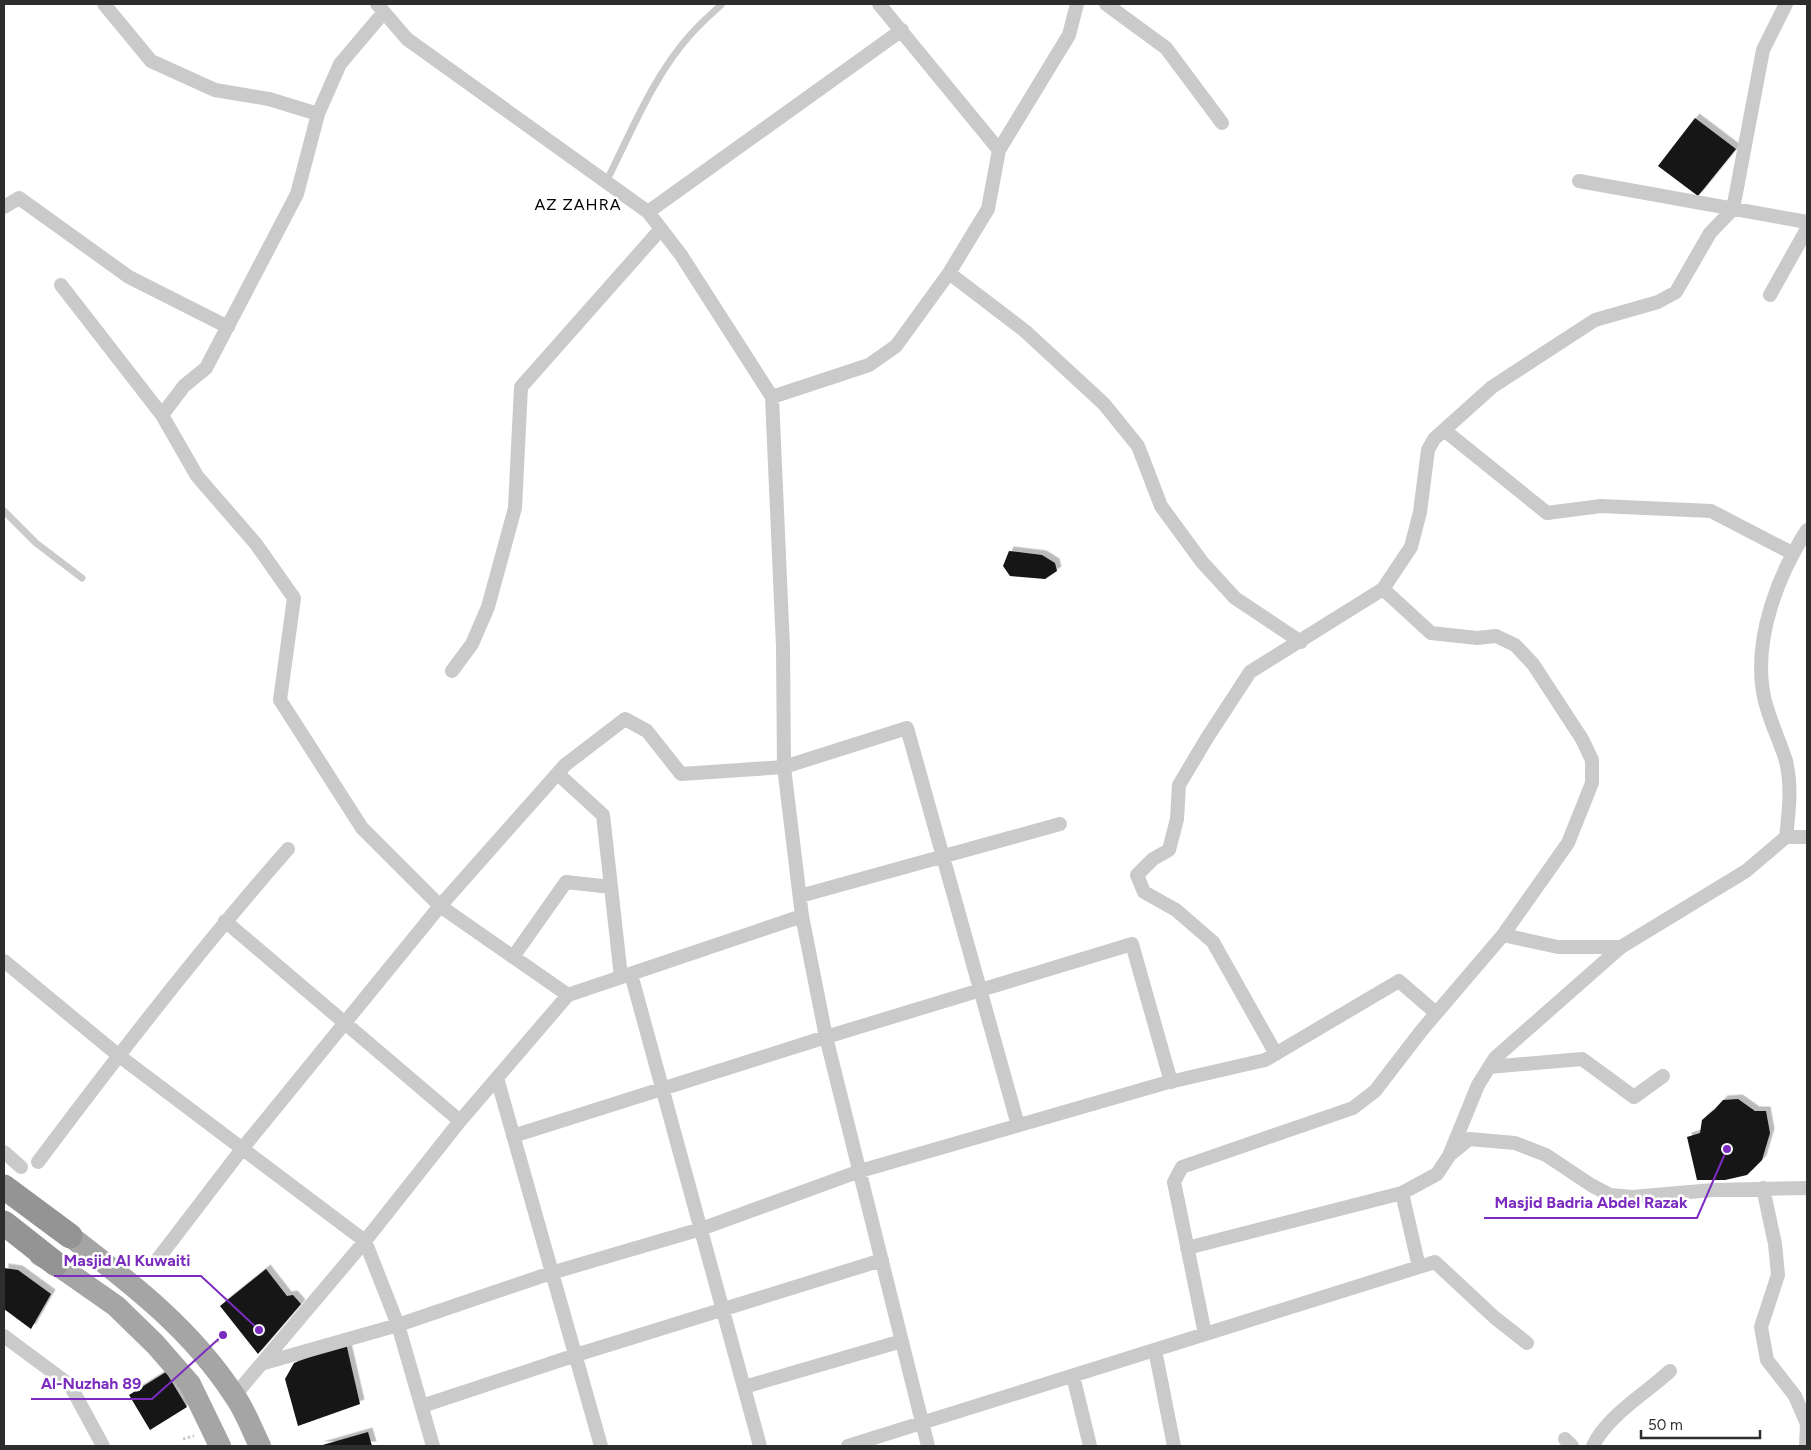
<svg xmlns="http://www.w3.org/2000/svg" width="1811" height="1450" font-family="Figtree,sans-serif">
<defs>
<filter id="shadow"><feDropShadow dx="4.5" dy="-4.5" stdDeviation="0" flood-color="#0004"/></filter>
</defs>
<rect width="100%" height="100%" fill="#fff"/>
<path fill="#141414" filter="url(#shadow)" d="M 1695,118 L 1736,149 L 1698,196 L 1658,166 Z
M 1009,551 L 1042,555 L 1055,563 L 1057,571 L 1045,579 L 1010,576 L 1003,566 Z
M 1738,1099 L 1755,1111 L 1766,1111 L 1770,1133 L 1762,1160 L 1747,1175 L 1725,1180 L 1697,1180 L 1687,1137 L 1700,1133 L 1702,1120 L 1715,1109 L 1723,1100 Z
M 4,1268 L 18,1270 L 51,1294 L 31,1329 L 4,1309 Z
M 266,1269 L 287,1296 L 293,1295 L 301,1304 L 258,1354 L 220,1306 Z
M 346,1343 L 360,1404 L 298,1426 L 285,1379 L 294,1363 Z
M 166,1372 L 187,1407 L 150,1430 L 129,1395 Z
M 368,1432 L 372,1446 L 319,1446 Z"/>
<g fill="none" stroke-linecap="round" stroke-linejoin="round">
<path stroke="#cacaca" stroke-width="3" stroke-dasharray="2.5 2.5" stroke-linecap="butt" d="M 217,1342 L 223,1335
M 183,1439 L 194,1436"/>
<path stroke="#cacaca" stroke-width="7" d="M 606,182 C 631,133 653,76 691,34 C 700,24 711,14 721,5
M 4,511 L 36,543 L 82,578"/>
<path stroke="#cacaca" stroke-width="14" d="M 104,4 L 151,61 L 215,90 L 269,99 L 318,114
M 377,4 L 407,39 L 648,212 L 681,255 L 772,397 L 783,647 L 784,767 L 802,916 L 826,1037 L 928,1446
M 879,4 L 999,150
M 1106,4 L 1166,48 L 1222,123
M 384,12 L 340,64 L 318,114 L 297,194 L 206,368 L 184,386 L 162,415 L 197,476 L 256,544 L 294,598 L 280,700 L 362,828 L 440,906 L 568,995
M 1579,181 L 1807,222
M 4,207 L 19,198 L 129,277 L 228,327
M 648,212 L 902,30
M 949,273 L 1025,331 L 1104,404 L 1138,446 L 1161,506 L 1202,562 L 1235,598 L 1301,642
M 61,285 L 162,415
M 1770,295 L 1807,229
M 772,397 L 869,365 L 896,346 L 949,273 L 988,209 L 999,150 L 1069,35 L 1077,4
M 1444,430 L 1547,513 L 1601,506 L 1711,511 L 1792,553
M 452,671 L 472,644 L 488,607 L 515,508 L 521,387 L 660,230
M 558,774 L 603,815 L 621,977
M 1786,837 L 1807,837
M 800,896 L 1060,824
M 225,921 L 460,1121
M 1503,935 L 1558,947 L 1621,947 L 1746,871 L 1786,837 C 1789,811 1792,786 1786,761 C 1779,738 1767,716 1763,692 C 1754,637 1778,575 1807,530
M 513,957 L 566,882 L 611,887
M 4,961 L 118,1055 L 365,1241 L 398,1325 L 433,1446
M 631,974 L 760,1446
M 1276,1054 L 1213,942 L 1176,910 L 1144,892 L 1137,875 L 1153,859 L 1169,850 L 1177,819 L 1179,785 L 1207,738 L 1250,672 L 1383,589 L 1411,547 L 1420,512 L 1428,450 L 1434,439 L 1492,387 L 1595,320 L 1658,302 L 1676,292 L 1710,233 L 1733,209 L 1763,50 L 1786,4
M 1489,1067 L 1582,1059 L 1634,1097 L 1663,1076
M 497,1078 L 601,1446
M 513,1136 L 826,1037 L 1132,944 L 1171,1082
M 4,1152 L 21,1167
M 1452,1153 L 1469,1139 L 1515,1143 L 1546,1155 L 1591,1185 L 1610,1195 L 1632,1197 L 1713,1190 L 1807,1188
M 38,1162 C 118,1055 200,949 288,849
M 1763,1188 L 1775,1244 L 1778,1275 L 1761,1327 L 1767,1360 L 1795,1396 L 1807,1424 L 1806,1446
M 1402,1193 L 1419,1267
M 1187,1248 L 1402,1193 L 1437,1174 L 1449,1156 L 1478,1085 L 1495,1058 L 1621,947
M 157,1260 L 242,1149 L 440,906 L 565,765 L 625,719 L 647,731 L 681,774 L 784,767 L 907,728 L 1018,1125
M 1205,1334 L 1174,1182 L 1182,1167 L 1353,1108 L 1375,1091 L 1422,1030 L 1503,935 L 1568,843 L 1592,783 L 1592,760 L 1582,739 L 1533,664 L 1515,645 L 1496,636 L 1477,638 L 1431,633 L 1383,589
M 4,1336 L 70,1385 L 103,1446
M 1155,1350 L 1174,1446
M 264,1363 L 398,1325 L 551,1273 L 701,1229 L 860,1171 L 1165,1083 L 1265,1060 L 1399,981 L 1436,1013
M 1073,1376 L 1090,1446
M 744,1387 L 902,1341
M 235,1395 L 365,1241 L 460,1121 L 568,995 L 802,916
M 422,1406 L 576,1355 L 882,1260
M 1565,1439 L 1572,1446
M 848,1446 L 1435,1262 L 1494,1317 L 1527,1343
M 1593,1446 C 1607,1416 1645,1394 1670,1371"/>
<path stroke="#a5a5a5" stroke-width="22" d="M 70,1236 C 132,1284 191,1329 234,1395 C 245,1410 252,1430 260,1446
M 40,1255 L 56,1264 L 116,1306 L 155,1344 L 190,1384 L 220,1446"/>
<path stroke="#949494" stroke-width="25" d="M 4,1187 L 70,1236
M 4,1223 L 56,1264"/>
</g>
<g text-anchor="middle" dominant-baseline="central" stroke-width="5" stroke-linejoin="round" paint-order="stroke">
<g font-size="16" letter-spacing="1" fill="#000" stroke="#fff">
<text x="578" y="204">AZ ZAHRA</text>
</g>
</g>
<path fill="none" stroke="#7b2cbf" stroke-width="2" d="M1727 1149L1697 1218H1484M259 1330L201 1276H54M223 1335L152 1399H31"/>
<g fill="#7b2cbf" stroke="#fff" stroke-width="2">
<circle cx="1727" cy="1149" r="5"/>
<circle cx="259" cy="1330" r="5"/>
<circle cx="223" cy="1335" r="5"/>
</g>
<g font-size="16" text-anchor="middle" font-weight="bold" fill="#7b2cbf" stroke="#fff" stroke-width="5" stroke-linejoin="round" paint-order="stroke">
<text x="1591" y="1208">Masjid Badria Abdel Razak</text>
<text x="127" y="1266">Masjid Al Kuwaiti</text>
<text x="91" y="1389">Al-Nuzhah 89</text>
</g>
<rect width="1811" height="1450" fill="none" stroke="#2d2d2d" stroke-width="10"/>
<path d="M1641 1430v8h119v-8" fill="none" stroke="#2d2d2d" stroke-width="2.5"/>
<text x="1648" y="1430" font-size="15" fill="#2d2d2d" stroke="#ffffff" stroke-width="4" paint-order="stroke">50 m</text>
</svg>
